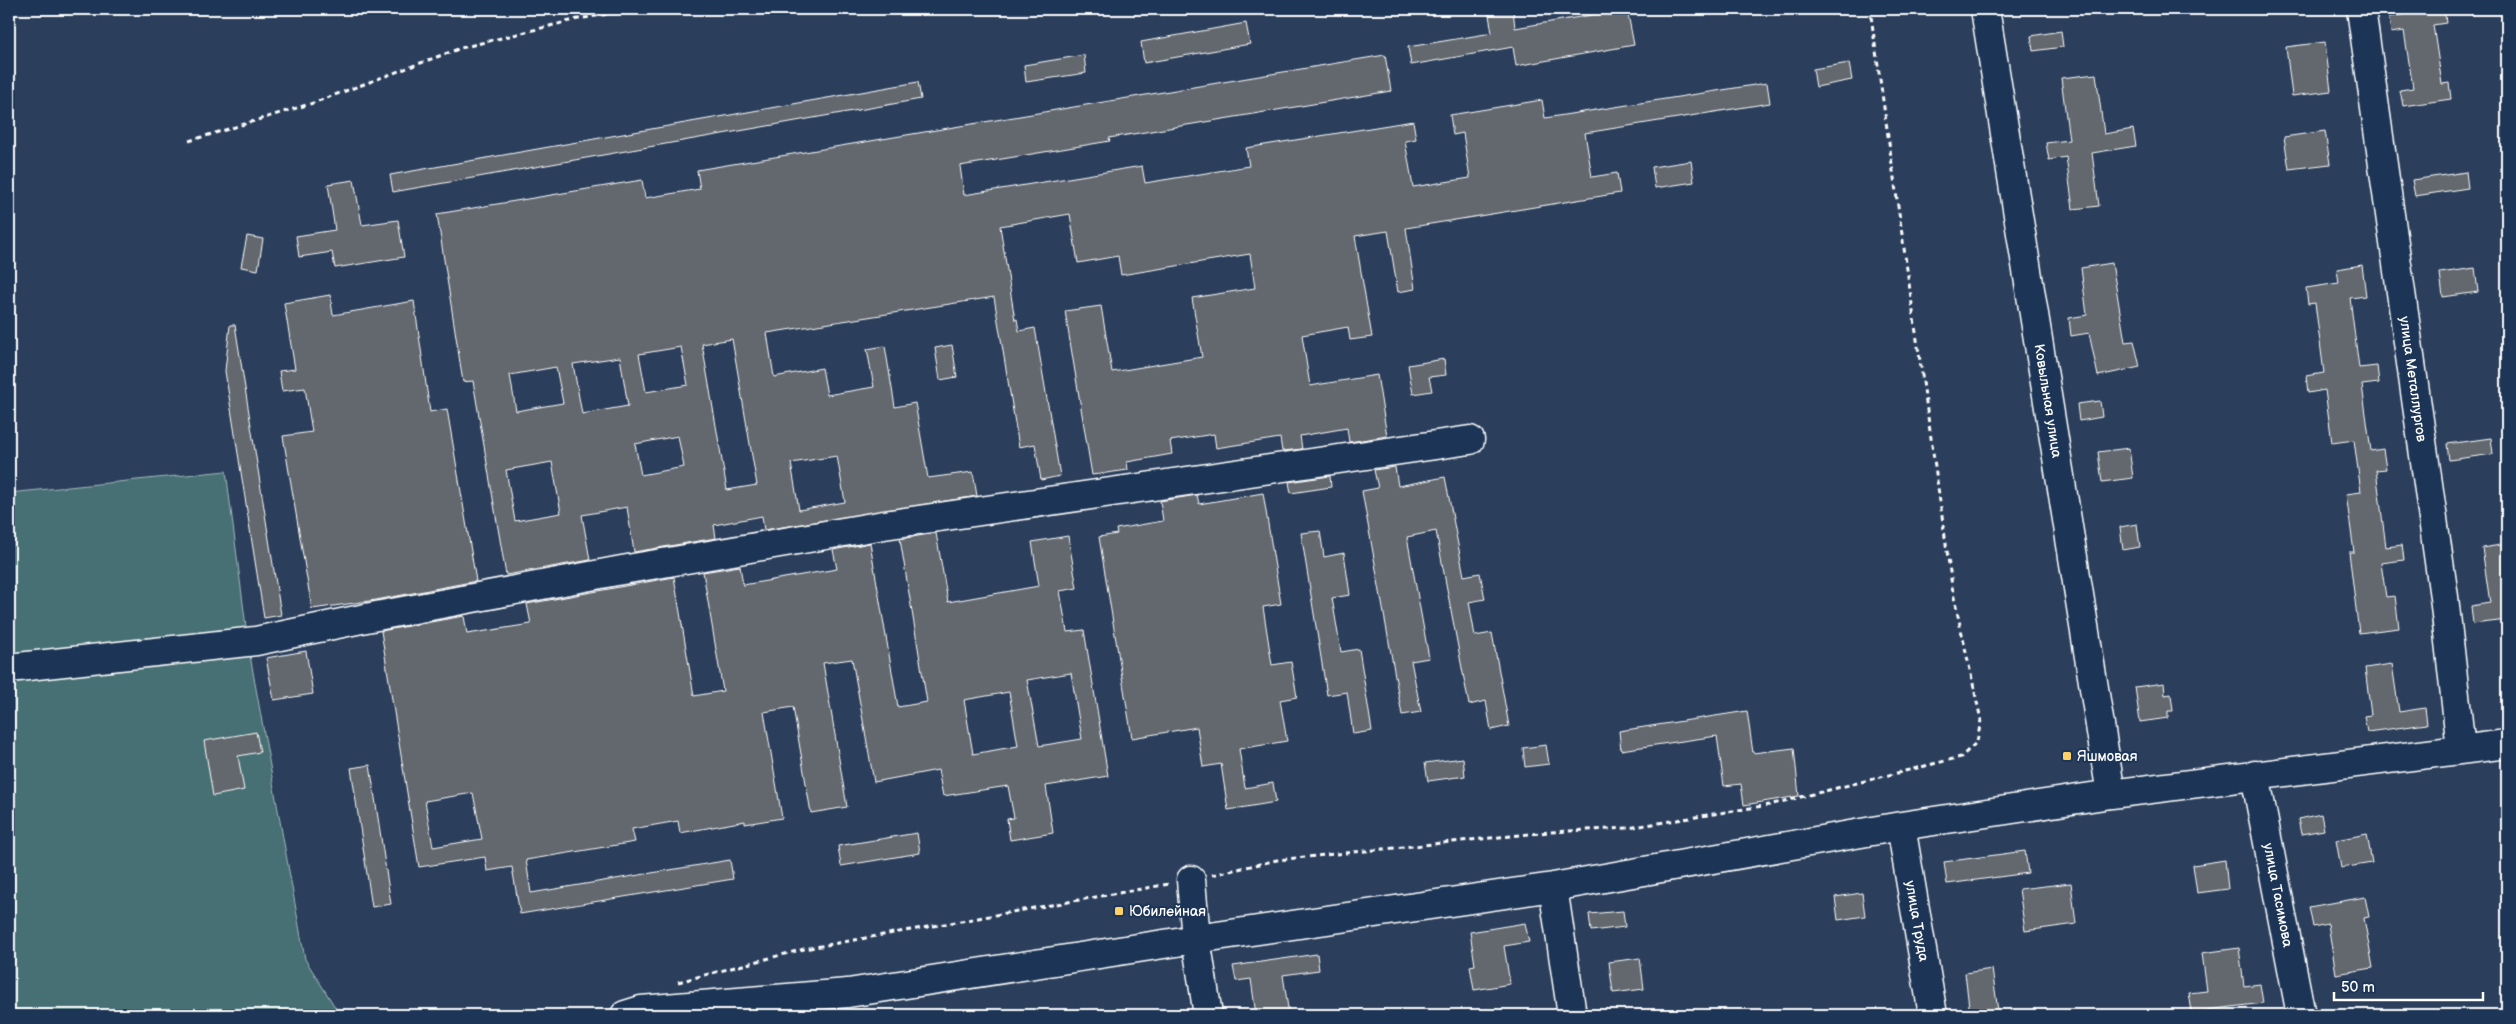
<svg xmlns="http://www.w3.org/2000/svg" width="2516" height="1024" font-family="'Balsamiq Sans',sans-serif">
<rect width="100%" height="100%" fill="#2b3f5c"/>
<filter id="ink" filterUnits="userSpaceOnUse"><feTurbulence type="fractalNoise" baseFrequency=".02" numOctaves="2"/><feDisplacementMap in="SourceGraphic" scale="10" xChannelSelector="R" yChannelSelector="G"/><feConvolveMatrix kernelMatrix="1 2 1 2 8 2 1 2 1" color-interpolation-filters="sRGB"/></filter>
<g filter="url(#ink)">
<path fill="#477075" stroke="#a3b8ba" d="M 226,471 L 249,650 L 305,959 L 340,1015 L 9,1015 L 9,493 Z"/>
<path fill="#63686e" stroke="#fff" fill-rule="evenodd" d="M 1488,9 L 1513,9 L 1515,28 L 1627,9 L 1634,45 L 1516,66 L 1513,47 L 1411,65 L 1408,47 L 1492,33 Z
M 2444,9 L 2446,23 L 2433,25 L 2442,84 L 2449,83 L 2451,99 L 2403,106 L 2400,90 L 2413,88 L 2404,31 L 2391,33 L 2389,17 Z
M 1246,23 L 1250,44 L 1144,63 L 1141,42 Z
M 2061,31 L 2063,47 L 2033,51 L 2031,36 Z
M 2325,42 L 2331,91 L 2292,96 L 2286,47 Z
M 1084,55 L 1086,73 L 1026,82 L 1024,65 Z
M 1385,55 L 1391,91 L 1109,138 L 1110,141 L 960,166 L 964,195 L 1142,166 L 1145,183 L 1249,166 L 1246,148 L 1413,121 L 1416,139 L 1405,141 L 1413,187 L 1470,178 L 1463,133 L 1453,135 L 1450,115 L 1542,100 L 1545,118 L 1767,83 L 1770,103 L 1585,133 L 1592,177 L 1617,173 L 1620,193 L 1406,228 L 1415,289 L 1398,292 L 1388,231 L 1355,236 L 1372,337 L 1350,340 L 1348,327 L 1302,335 L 1310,386 L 1377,375 L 1387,436 L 1349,442 L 1347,428 L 1300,436 L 1302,449 L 1282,451 L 1280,438 L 1216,448 L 1214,434 L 1170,441 L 1172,454 L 1127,462 L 1128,470 L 1092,475 L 1065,311 L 1101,306 L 1112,372 L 1202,357 L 1192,298 L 1255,288 L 1250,254 L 1121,275 L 1118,256 L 1078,263 L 1070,214 L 1000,226 L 1015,320 L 1017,319 L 1019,331 L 1035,328 L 1060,476 L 1041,480 L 1035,444 L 1019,447 L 994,297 L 767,333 L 774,377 L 822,368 L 827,395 L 874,387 L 867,349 L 885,346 L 895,407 L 915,403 L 928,478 L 973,472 L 977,496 L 764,530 L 762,516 L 714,525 L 716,538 L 634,552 L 627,507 L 582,515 L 590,560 L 506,575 L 473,381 L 463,382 L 437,214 L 642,180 L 645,198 L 700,189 L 697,170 ZM 732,339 L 757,485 L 727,490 L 702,344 ZM 681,347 L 688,385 L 646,392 L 639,354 ZM 620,357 L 628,406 L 582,414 L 573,364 ZM 556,367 L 563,403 L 516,411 L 510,375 ZM 678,436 L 684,467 L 641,475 L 635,444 ZM 837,456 L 845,502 L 799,510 L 791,463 ZM 552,462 L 561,513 L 515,521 L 506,470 Z
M 1849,63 L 1852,80 L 1816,87 L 1813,69 Z
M 2096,74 L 2104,134 L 2133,129 L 2136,146 L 2092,153 L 2099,206 L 2073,209 L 2066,157 L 2049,160 L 2046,143 L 2069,140 L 2061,78 Z
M 918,82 L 921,99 L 393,192 L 390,175 Z
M 2325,131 L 2330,164 L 2289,169 L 2284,137 Z
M 1691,161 L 1694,182 L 1655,188 L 1652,167 Z
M 2466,172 L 2468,188 L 2415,196 L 2412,180 Z
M 354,180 L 362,225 L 398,220 L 404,257 L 335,268 L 332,252 L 299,257 L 296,236 L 335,230 L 328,184 Z
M 247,236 L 263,239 L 258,270 L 241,267 Z
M 2112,263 L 2125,342 L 2134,341 L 2140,367 L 2098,376 L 2089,333 L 2071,336 L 2069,318 L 2087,315 L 2081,268 Z
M 2362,265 L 2366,296 L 2350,298 L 2359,368 L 2377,366 L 2379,383 L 2362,385 L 2371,451 L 2383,449 L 2386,469 L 2376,470 L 2386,547 L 2402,545 L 2404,560 L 2381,563 L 2386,597 L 2395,596 L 2399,628 L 2359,633 L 2349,552 L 2354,552 L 2346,494 L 2361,492 L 2354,440 L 2332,443 L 2325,390 L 2308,393 L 2306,376 L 2324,373 L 2315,303 L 2308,304 L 2306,288 L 2339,283 L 2337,269 Z
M 2475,268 L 2478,292 L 2443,297 L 2440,273 Z
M 330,295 L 333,315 L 414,301 L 430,412 L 447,409 L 476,581 L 376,600 L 312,609 L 283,436 L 312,432 L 305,388 L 282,391 L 279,371 L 295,369 L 284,303 Z
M 230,325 L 235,325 L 281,615 L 264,618 L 225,371 Z
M 952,345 L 957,377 L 940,380 L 935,348 Z
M 1444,359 L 1446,375 L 1429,377 L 1432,391 L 1413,394 L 1408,365 Z
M 2100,401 L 2102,417 L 2079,421 L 2077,404 Z
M 2491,438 L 2493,454 L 2449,460 L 2447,444 Z
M 2129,448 L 2133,478 L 2102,482 L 2098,452 Z
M 1395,467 L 1398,486 L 1445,477 L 1464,576 L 1480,573 L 1485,599 L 1469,602 L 1475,636 L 1492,633 L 1509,726 L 1491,730 L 1486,701 L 1469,705 L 1436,531 L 1407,537 L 1429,658 L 1411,661 L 1421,712 L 1402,715 L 1362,491 L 1378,488 L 1374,470 Z
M 1330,476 L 1331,487 L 1291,493 L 1289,482 Z
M 1263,493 L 1281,604 L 1263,607 L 1272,665 L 1291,662 L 1297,697 L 1280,700 L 1287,741 L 1239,749 L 1245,788 L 1273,783 L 1276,802 L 1228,810 L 1221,764 L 1203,767 L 1197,727 L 1132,738 L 1099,537 L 1117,534 L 1116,529 L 1163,521 L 1160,501 L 1197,495 L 1199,504 Z
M 2137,524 L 2140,547 L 2123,550 L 2120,527 Z
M 1320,531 L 1324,557 L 1344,553 L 1350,595 L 1332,598 L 1341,652 L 1359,649 L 1372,731 L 1353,734 L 1347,692 L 1327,695 L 1301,533 Z
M 936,533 L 948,602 L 1039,586 L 1032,542 L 1068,536 L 1077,588 L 1060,591 L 1067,632 L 1084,630 L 1108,776 L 1046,786 L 1053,833 L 1010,840 L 1007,819 L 1014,818 L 1008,786 L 943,796 L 938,770 L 874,782 L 852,659 L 823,663 L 847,807 L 811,813 L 793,707 L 764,712 L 782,818 L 745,824 L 745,821 L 680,833 L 678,821 L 632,829 L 635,842 L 526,860 L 531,893 L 730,860 L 733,879 L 520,914 L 512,867 L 487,871 L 485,857 L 419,867 L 381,631 L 464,616 L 467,634 L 531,624 L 527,604 L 674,577 L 694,696 L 723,691 L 703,572 L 740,566 L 743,585 L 837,569 L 833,550 L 870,543 L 898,707 L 927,702 L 900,539 ZM 1071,673 L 1082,739 L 1039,746 L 1027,680 ZM 1009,692 L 1018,746 L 973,754 L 964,700 ZM 473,793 L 482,839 L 433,847 L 425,801 Z
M 2507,544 L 2507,620 L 2473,624 L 2471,606 L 2490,603 L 2482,548 Z
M 306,651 L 313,694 L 274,700 L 266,658 Z
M 2392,664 L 2399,712 L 2425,708 L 2427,724 L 2367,732 L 2364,716 L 2371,715 L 2365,668 Z
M 2164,683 L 2165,695 L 2171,694 L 2173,711 L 2168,711 L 2168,718 L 2140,722 L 2135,687 Z
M 1747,711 L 1753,753 L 1794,748 L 1799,796 L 1744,805 L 1741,784 L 1724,786 L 1717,736 L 1621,750 L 1619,731 Z
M 256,732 L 260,752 L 238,756 L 244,790 L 213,796 L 204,741 Z
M 1546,745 L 1549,764 L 1525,767 L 1523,748 Z
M 1463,758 L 1465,776 L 1428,781 L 1425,763 Z
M 370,765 L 391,904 L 372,907 L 351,768 Z
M 2321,814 L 2324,830 L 2301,834 L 2298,819 Z
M 917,833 L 920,853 L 841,866 L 838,846 Z
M 2367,834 L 2372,863 L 2341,868 L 2336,840 Z
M 2025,851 L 2028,873 L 1947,884 L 1944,862 Z
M 2225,860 L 2228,889 L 2197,893 L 2193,865 Z
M 2071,883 L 2076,924 L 2025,931 L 2019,889 Z
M 1862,893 L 1865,916 L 1838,920 L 1835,897 Z
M 2365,897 L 2369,917 L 2364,918 L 2373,968 L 2336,974 L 2328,924 L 2313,927 L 2309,907 Z
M 1623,911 L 1625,927 L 1591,931 L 1589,914 Z
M 1525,923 L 1529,942 L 1504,946 L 1510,984 L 1474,990 L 1470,966 L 1475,965 L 1470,932 Z
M 2239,948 L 2244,986 L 2260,984 L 2263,1003 L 2192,1012 L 2189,993 L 2207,991 L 2202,953 Z
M 1317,954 L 1319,970 L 1283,975 L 1289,1015 L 1256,1015 L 1251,979 L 1236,981 L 1233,966 Z
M 1640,958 L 1644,989 L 1613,993 L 1609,962 Z
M 1992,969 L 1998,1011 L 1970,1015 L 1965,973 Z"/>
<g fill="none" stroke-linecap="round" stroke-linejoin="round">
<defs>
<path id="minor" d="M 1985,9 L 2111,794
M 2361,9 L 2444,597 L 2461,749
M 9,668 L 256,641 L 366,618 L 622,570 L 884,525 L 1470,440
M 2255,775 L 2301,1015
M 1901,826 L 1933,1015
M 1191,880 L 1196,939 L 1208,1015
M 1553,887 L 1572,1015
M 625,1015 L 641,1010 L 848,993 L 1196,939 L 1553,887 L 1901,826 L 2111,794 L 2507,744"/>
</defs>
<use href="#minor" stroke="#fff" stroke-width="31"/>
<path stroke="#fff" stroke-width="3" stroke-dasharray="5 4" stroke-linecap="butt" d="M 189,141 L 313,103 L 461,48 L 578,19 L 638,9
M 1212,875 L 1277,860 L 1549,832 L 1628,828 L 1769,805 L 1961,757 L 1977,742 L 1981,720 L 1953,593 L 1870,9
M 678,982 L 804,949 L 1169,884"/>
<use href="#minor" stroke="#1d3557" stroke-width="28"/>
</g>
</g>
<g fill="#ffd166" stroke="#1d3557" stroke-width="2">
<rect x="2062" y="751" width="10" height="10" rx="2.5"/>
<rect x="1114" y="906" width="10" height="10" rx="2.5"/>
</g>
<g text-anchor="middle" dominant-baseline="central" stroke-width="4" stroke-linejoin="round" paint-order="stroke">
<g font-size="14" fill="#fff" stroke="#1d3557">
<text transform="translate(2413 379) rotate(82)">улица Металлургов</text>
<text transform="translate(2048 401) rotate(81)">Ковыльная улица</text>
<text transform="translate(2278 895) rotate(79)">улица Тасимова</text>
<text transform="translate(1917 921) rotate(80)">улица Труда</text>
</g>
<g font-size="14" fill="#fff" stroke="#1d3557" text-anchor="start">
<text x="2077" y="756">Яшмовая</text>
<text x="1129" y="911">Юбилейная</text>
</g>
</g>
<rect width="2516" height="1024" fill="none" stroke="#1d3557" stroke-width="30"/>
<rect x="15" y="15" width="2486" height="994" fill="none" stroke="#fff" stroke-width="2" filter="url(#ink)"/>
<path d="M2334 992v8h149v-8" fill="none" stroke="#ffffff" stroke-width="2.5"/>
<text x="2341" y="992" font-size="15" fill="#ffffff" stroke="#1d3557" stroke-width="4" paint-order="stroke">50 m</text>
</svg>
